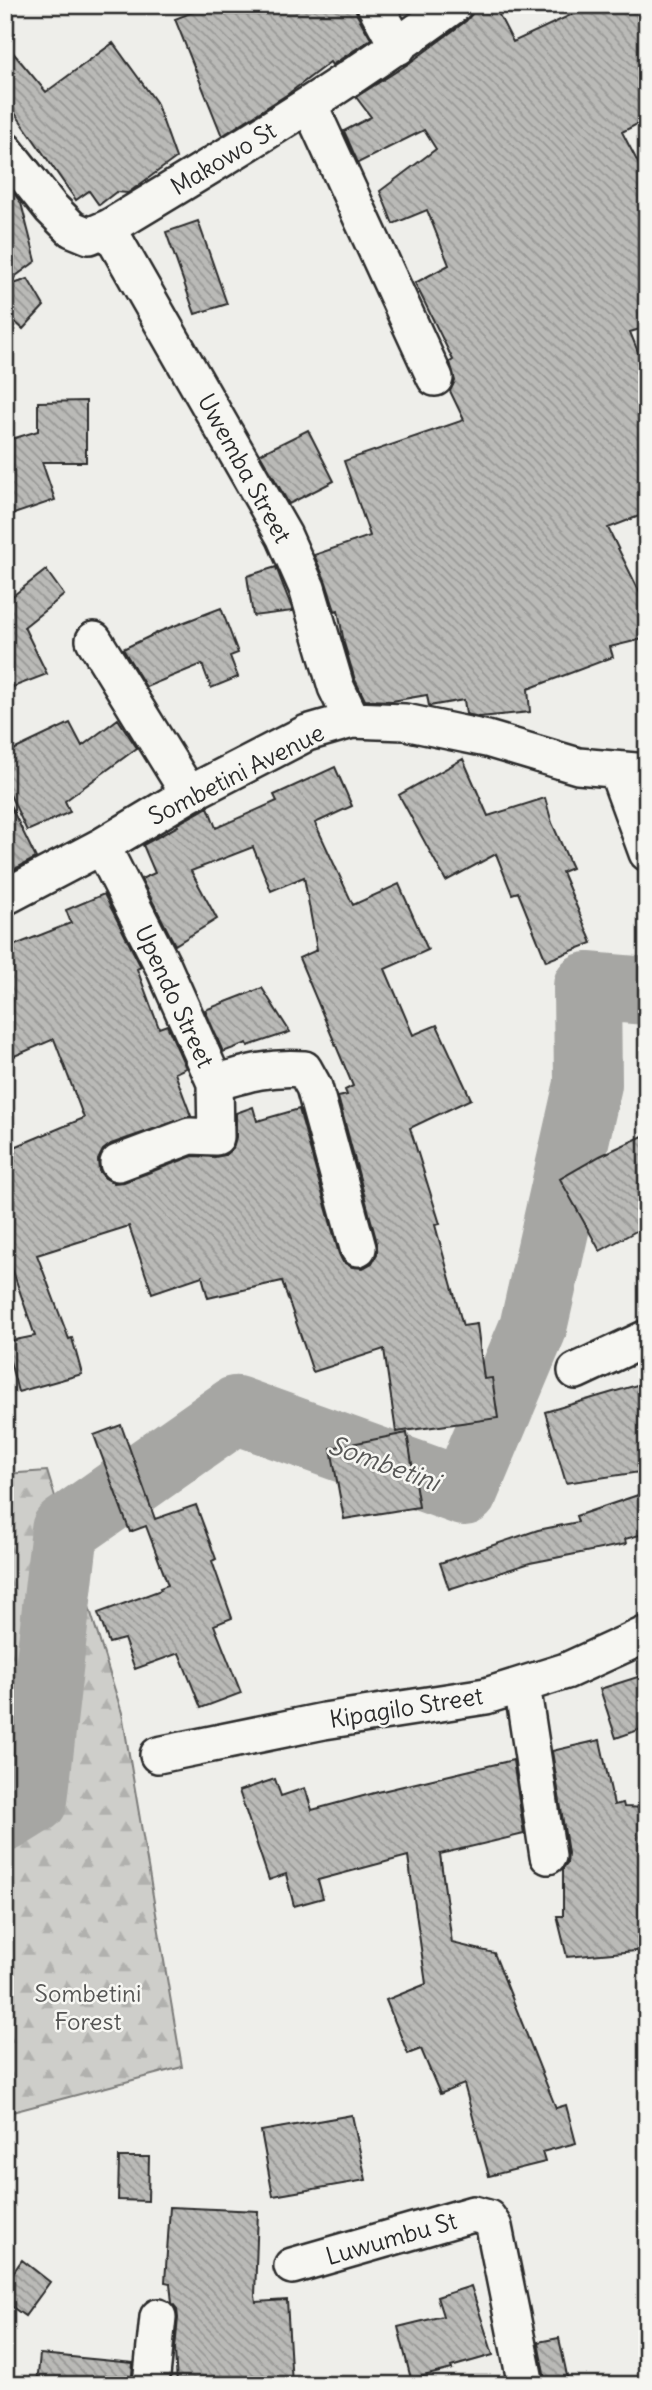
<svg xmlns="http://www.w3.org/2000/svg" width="652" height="2390" font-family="Delius,sans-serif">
<defs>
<pattern id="forest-firs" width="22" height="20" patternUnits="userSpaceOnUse" patternTransform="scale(1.75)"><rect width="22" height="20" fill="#cececa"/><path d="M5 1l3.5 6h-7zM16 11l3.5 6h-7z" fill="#b1b1ae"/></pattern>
<pattern id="building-back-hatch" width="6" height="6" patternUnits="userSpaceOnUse" patternTransform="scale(1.75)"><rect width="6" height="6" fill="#babab7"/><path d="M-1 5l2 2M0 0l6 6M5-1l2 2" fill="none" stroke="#979795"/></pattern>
</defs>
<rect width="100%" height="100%" fill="#eeeeea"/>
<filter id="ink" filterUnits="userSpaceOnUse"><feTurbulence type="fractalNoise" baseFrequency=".0143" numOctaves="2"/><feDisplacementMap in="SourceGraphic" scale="14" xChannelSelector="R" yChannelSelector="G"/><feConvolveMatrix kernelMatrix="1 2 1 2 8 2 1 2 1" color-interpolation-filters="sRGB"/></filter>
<g filter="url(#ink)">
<path fill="url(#forest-firs)" stroke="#7c7c7a" stroke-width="2" d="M 47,1471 L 122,1713 L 182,2067 L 5,2114 L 5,1474 Z"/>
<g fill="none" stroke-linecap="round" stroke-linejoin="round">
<path stroke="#a6a6a3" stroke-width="68" d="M 5,1818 L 34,1800 L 65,1530 L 236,1410 L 464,1492 L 533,1328 L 588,1084 L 587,986 L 647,991"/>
</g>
<path fill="url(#building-back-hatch)" stroke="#2b2b2b" stroke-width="2" d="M 210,5 L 355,5 L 357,15 L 371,39 L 332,65 L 330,62 L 288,94 L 222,136 L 175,19 Z
M 474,5 L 494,5 L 513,42 L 592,5 L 634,5 L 647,33 L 647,119 L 622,132 L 647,180 L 647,327 L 630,332 L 647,374 L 647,513 L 608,528 L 647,607 L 647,638 L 610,647 L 613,657 L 528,689 L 530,712 L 480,717 L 466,714 L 464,700 L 429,706 L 427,695 L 392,701 L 365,700 L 355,680 L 344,643 L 338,610 L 335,611 L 326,582 L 314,555 L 370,536 L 344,461 L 464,420 L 450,391 L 455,381 L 450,362 L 453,360 L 415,283 L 449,265 L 427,210 L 393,224 L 380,191 L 436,149 L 424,130 L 358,163 L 344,131 L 371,117 L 356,97 L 408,64 L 466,21 L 472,14 Z
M 5,43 L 46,92 L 113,43 L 156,102 L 176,158 L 128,193 L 116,192 L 99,205 L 89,191 L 76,200 L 5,99 Z
M 7,184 L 21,203 L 36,261 L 5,284 Z
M 198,221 L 227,304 L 195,314 L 166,232 Z
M 28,279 L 44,306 L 23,329 L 5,313 L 5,287 Z
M 86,401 L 86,462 L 42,462 L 55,500 L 11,515 L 5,496 L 5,441 L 38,431 L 38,402 Z
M 308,430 L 334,481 L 289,504 L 260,454 Z
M 276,567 L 293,611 L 253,616 L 247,576 Z
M 46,570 L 64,595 L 24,627 L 47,674 L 5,690 L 5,588 L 10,598 Z
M 221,608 L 238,653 L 230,656 L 238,677 L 211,688 L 202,664 L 146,687 L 123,649 L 161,631 Z
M 118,719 L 137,748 L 65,801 L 70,812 L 27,831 L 5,784 L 5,754 L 70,723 L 82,746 Z
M 463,759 L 488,816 L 545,798 L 552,823 L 572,868 L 562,872 L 592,943 L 546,961 L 518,892 L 512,894 L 496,854 L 446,881 L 399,795 Z
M 335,767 L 352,806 L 315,823 L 353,905 L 399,884 L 428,950 L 385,969 L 413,1035 L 437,1025 L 471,1099 L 410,1128 L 440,1224 L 435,1225 L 463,1326 L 477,1324 L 484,1379 L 492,1378 L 498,1418 L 396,1432 L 384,1349 L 313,1372 L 282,1281 L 208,1298 L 202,1276 L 152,1293 L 129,1226 L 37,1255 L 69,1339 L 72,1338 L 82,1374 L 18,1392 L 5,1342 L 35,1336 L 10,1263 L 5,1264 L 5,1151 L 84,1118 L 54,1039 L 5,1060 L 5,949 L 71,923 L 66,910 L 104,894 L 141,967 L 137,969 L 159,1028 L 167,1025 L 186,1068 L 175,1073 L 191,1116 L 111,1144 L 103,1150 L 98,1160 L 99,1171 L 105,1178 L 114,1183 L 124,1182 L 193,1156 L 215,1157 L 225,1155 L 233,1148 L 236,1137 L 236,1113 L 253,1107 L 257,1121 L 299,1109 L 339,1254 L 343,1262 L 352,1267 L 363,1268 L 372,1263 L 377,1254 L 377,1243 L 338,1097 L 347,1095 L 345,1090 L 353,1086 L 299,958 L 317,950 L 304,877 L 271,891 L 253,847 L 191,871 L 217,919 L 175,945 L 141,879 L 155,873 L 143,845 L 178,826 L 177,824 L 199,812 L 208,807 L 216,828 L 277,801 L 274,795 Z
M 5,795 L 36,858 L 5,874 Z
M 262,988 L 290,1032 L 248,1046 L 247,1043 L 223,1052 L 205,1010 Z
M 647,1134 L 647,1225 L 600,1251 L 560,1179 L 600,1156 Z
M 647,1382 L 647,1471 L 566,1483 L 545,1412 Z
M 121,1425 L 155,1519 L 196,1505 L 216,1559 L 212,1561 L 232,1618 L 214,1625 L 241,1693 L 201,1708 L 179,1653 L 135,1669 L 124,1639 L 109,1643 L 98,1613 L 161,1590 L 160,1588 L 168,1585 L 146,1526 L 130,1532 L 94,1435 Z
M 407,1433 L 419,1507 L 344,1519 L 331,1448 Z
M 647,1492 L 647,1533 L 625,1539 L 626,1544 L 530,1563 L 449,1589 L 440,1563 L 538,1530 L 578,1522 L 576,1516 Z
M 647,1674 L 647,1727 L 616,1738 L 600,1689 Z
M 600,1740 L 614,1805 L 623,1803 L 624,1807 L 647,1808 L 647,1950 L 567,1957 L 557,1916 L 563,1916 L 563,1868 L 567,1863 L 568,1853 L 552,1751 Z
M 513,1760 L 524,1834 L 440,1854 L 452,1943 L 494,1953 L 556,2108 L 566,2105 L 576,2143 L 542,2152 L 545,2162 L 489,2176 L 464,2084 L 440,2094 L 421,2049 L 408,2054 L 386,2000 L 426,1984 L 408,1856 L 318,1880 L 323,1898 L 294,1906 L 286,1874 L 269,1880 L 239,1791 L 275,1779 L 281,1796 L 305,1788 L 312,1810 L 378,1792 Z
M 352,2115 L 366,2180 L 273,2196 L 261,2131 Z
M 119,2157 L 149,2157 L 148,2201 L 118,2200 Z
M 170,2207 L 258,2211 L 255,2296 L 256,2302 L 287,2300 L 292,2385 L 177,2385 L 175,2349 L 178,2318 L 177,2309 L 172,2303 L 170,2283 L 165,2282 Z
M 22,2260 L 50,2282 L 25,2316 L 5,2302 L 5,2284 Z
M 471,2286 L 493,2355 L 451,2367 L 452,2369 L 411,2379 L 398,2327 L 443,2316 L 437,2297 Z
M 559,2338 L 569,2385 L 546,2385 L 538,2342 Z
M 40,2354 L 133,2363 L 131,2385 L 37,2385 Z"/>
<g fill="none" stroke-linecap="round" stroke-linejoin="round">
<defs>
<path id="street" d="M 375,5 L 398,47
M 310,106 L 435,378
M 5,150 L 51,208 L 72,229 L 89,236 L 108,228 C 226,157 343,87 454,5
M 108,228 L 284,536 L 307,588 L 336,687 L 352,720
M 94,640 L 189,794
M 617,771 L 647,853
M 102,846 L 164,968 L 215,1083 L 216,1137 L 190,1136 L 118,1163
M 5,897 L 102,846 L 189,794 L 307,733 L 352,720 L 405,722 L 487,739 L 578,766 L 647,772
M 215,1083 C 245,1074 271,1066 304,1069 L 314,1087 L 358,1248
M 576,1371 L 647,1338
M 522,1685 L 548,1856
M 158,1755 L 324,1721 L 486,1696 L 566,1671 L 647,1634
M 292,2266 L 473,2214 L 488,2218 L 494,2227 L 526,2385
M 151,2385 L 158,2317"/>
</defs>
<use href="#street" stroke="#2b2b2b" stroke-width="40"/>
<use href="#street" stroke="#f6f6f2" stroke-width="35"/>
</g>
</g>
<g text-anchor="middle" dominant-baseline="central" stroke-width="5" stroke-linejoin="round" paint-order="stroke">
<g font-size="24" fill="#2b2b2b" stroke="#f6f6f2">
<text transform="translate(223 158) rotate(-31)">Makowo St</text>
<text transform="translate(245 468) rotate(61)">Uwemba Street</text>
<text transform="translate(236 774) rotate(-27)">Sombetini Avenue</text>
<text transform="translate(175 996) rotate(65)">Upendo Street</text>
<text transform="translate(406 1707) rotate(-9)">Kipagilo Street</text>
<text transform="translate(391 2238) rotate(-16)">Luwumbu St</text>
</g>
<g font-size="24" fill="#545453" stroke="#f6f6f2">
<text x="88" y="1993">Sombetini<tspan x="88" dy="28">Forest</tspan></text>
</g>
<g font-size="26" font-style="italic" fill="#565655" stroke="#f6f6f2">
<text transform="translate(384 1463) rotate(20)">Sombetini</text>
</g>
</g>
<rect width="652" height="2390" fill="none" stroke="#f6f6f2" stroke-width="28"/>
<rect x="14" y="14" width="624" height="2362" fill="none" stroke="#2b2b2b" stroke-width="2.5" filter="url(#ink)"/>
</svg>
